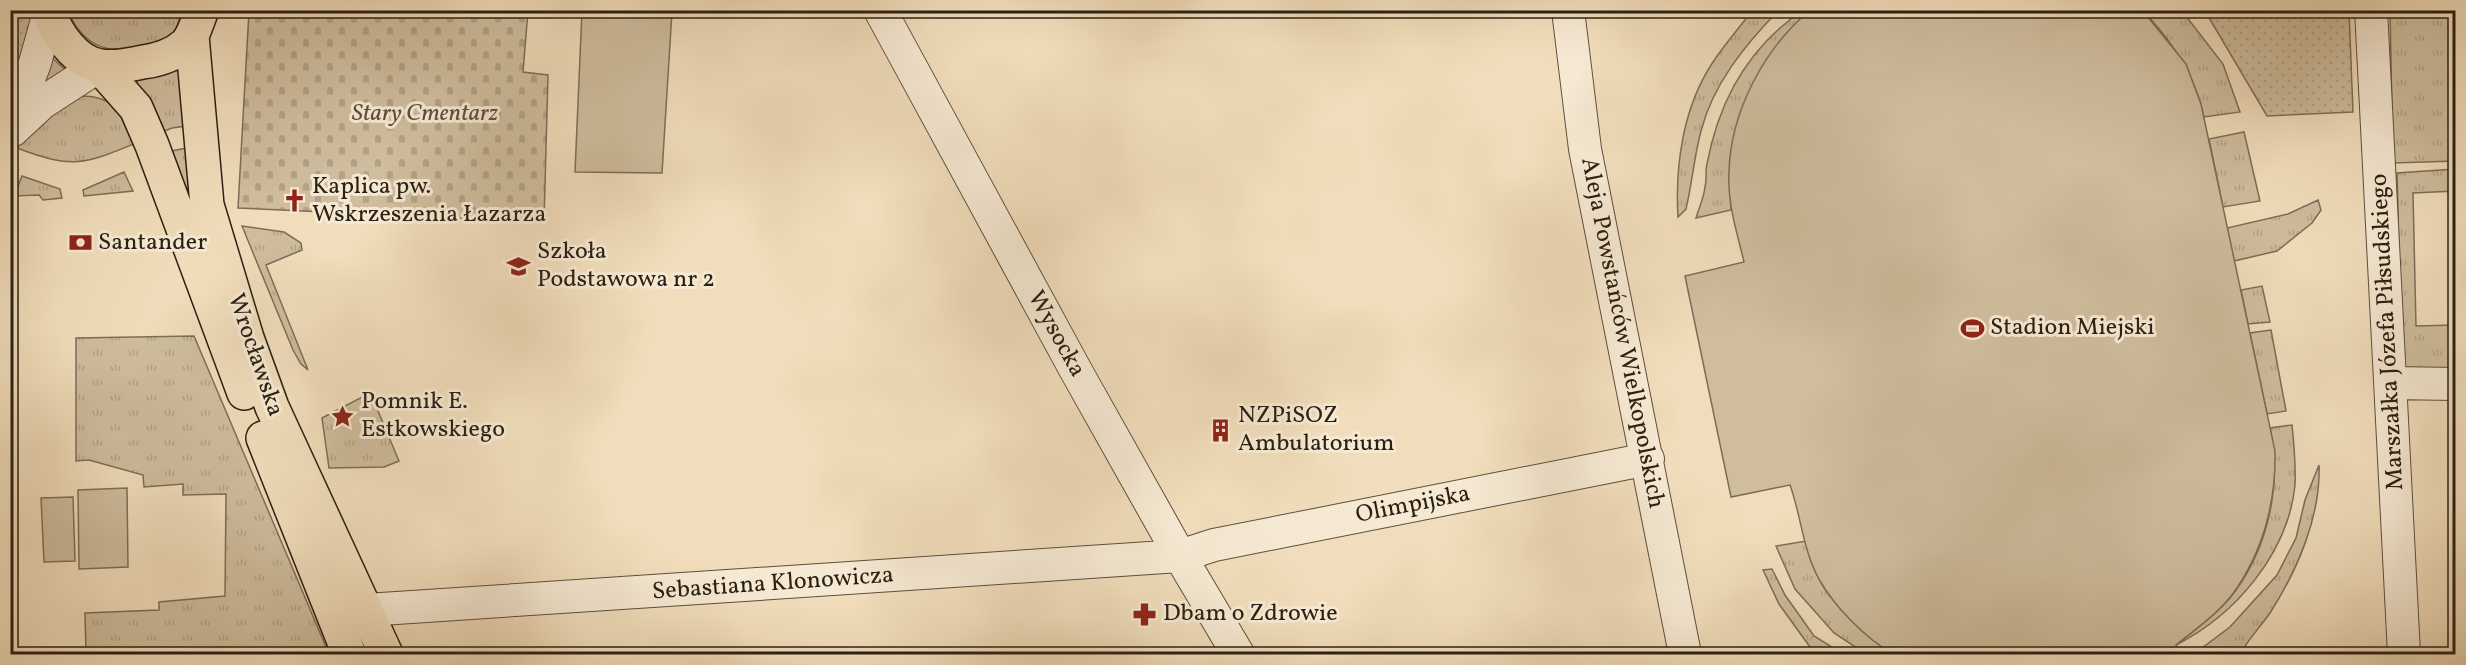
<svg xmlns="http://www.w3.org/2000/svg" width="2466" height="665" font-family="Vollkorn,serif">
<defs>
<pattern id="grass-tufts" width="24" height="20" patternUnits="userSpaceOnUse" patternTransform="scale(1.5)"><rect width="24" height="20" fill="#cfbd9e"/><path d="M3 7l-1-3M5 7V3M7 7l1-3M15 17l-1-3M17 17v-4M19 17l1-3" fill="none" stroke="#b2a287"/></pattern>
<pattern id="cemetery-stones" width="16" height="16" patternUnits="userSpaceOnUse" patternTransform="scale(1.5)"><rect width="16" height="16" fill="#cfbd9e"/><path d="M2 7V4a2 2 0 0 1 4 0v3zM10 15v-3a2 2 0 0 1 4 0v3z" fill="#b2a287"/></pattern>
<pattern id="park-dots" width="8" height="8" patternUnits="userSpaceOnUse" patternTransform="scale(1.5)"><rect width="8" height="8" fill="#cfbd9e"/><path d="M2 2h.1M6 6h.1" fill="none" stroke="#b2a287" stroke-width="1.8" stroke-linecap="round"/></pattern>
</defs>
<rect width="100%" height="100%" fill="#f1ddbb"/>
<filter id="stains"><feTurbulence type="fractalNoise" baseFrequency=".00333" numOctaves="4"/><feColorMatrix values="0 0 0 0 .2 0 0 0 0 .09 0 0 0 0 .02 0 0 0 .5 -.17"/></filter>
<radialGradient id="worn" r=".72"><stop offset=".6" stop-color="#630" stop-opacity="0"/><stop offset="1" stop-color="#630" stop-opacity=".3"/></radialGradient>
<path fill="url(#grass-tufts)" stroke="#7c6e58" stroke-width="1.5" d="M 68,11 L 182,11 L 172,43 C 128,50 90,63 68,11 Z
M 1752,11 L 1778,11 C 1745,45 1713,84 1701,131 C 1694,157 1692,184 1686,209 L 1678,217 C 1675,165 1683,107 1713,62 C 1725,44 1739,28 1752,11 Z
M 1802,11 L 1806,13 C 1748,74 1725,125 1731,210 L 1696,218 C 1699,208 1704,197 1705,187 C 1707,179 1705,171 1707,164 C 1719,100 1749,47 1802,11 Z
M 2149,11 L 2182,11 L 2223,64 L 2240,112 L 2204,117 C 2195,76 2174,44 2146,14 Z
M 2390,11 L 2455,11 L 2455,161 L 2393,163 Z
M 51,57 L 68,72 L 39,94 Z
M 181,62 L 186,126 L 172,128 L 157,134 L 128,72 Z
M 84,96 C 117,97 123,117 141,141 C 85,164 75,170 17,148 C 29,129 63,99 84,96 Z
M 2244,132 L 2260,201 L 2223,207 L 2209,139 Z
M 187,148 L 198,221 L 166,152 Z
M 2455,169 L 2455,191 L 2413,193 L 2416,326 L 2455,325 L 2455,369 L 2402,370 L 2397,173 Z
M 124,172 L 133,191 L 84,196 L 83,190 Z
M 22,176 L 60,189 L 62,198 L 43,200 L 39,195 L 14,196 Z
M 2318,200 L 2321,210 L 2312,223 L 2277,251 L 2234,261 L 2227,228 L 2288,214 Z
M 242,226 L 284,232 L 301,243 L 302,250 L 266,265 L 308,370 L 301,364 L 293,350 Z
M 2262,286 L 2270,322 L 2248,324 L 2241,290 Z
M 2271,330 L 2286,411 L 2267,414 L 2250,333 Z
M 194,336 L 329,654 L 86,654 L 85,613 L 159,610 L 159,602 L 225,596 L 226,494 L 183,495 L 183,484 L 144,487 L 143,475 L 89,460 L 76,461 L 76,338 Z
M 366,395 L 373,399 L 399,461 L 384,467 L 329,468 L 322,418 Z
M 2292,425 C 2294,445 2296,464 2295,485 C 2288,554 2235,615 2176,645 C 2197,628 2220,612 2236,590 C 2269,544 2282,482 2270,428 Z
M 2319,465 C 2321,516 2297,571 2270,613 C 2260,627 2248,640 2240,654 L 2194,654 L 2230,627 L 2277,575 L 2296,538 L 2305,500 Z
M 1806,541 C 1810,552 1812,566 1818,577 C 1830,603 1869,640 1893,654 L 1866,654 L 1834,633 L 1795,589 L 1776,546 Z
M 1772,569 L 1785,595 L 1814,636 L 1843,654 L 1815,654 L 1779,604 L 1763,570 Z"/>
<path fill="url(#cemetery-stones)" stroke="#7c6e58" stroke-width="1.5" d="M 249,11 L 528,11 L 523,72 L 548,75 L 544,222 L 238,208 Z"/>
<path fill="url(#park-dots)" stroke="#7c6e58" stroke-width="1.5" d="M 11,11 L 29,11 L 32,24 L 11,93 Z
M 2205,11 L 2349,11 L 2353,112 L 2267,116 Z"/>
<path fill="#cfbd9e" stroke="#7c6e58" stroke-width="1.5" d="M 582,11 L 672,11 L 662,173 L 575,172 Z
M 1809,11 L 2143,11 L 2186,64 L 2201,104 L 2275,451 C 2276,500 2264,547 2237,588 C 2222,611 2197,628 2176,645 L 2180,654 L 1893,654 C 1865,638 1835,607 1819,579 C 1803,551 1801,515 1790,485 L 1731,497 L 1685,276 L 1744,262 C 1737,232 1727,203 1729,171 C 1731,111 1764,49 1809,11 Z
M 127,488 L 128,567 L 79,569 L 78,490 Z
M 73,497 L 75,561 L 44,562 L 41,498 Z"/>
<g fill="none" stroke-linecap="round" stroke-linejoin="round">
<defs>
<path id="minor" d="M 880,10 L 1075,369 L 1180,556 L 1238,654
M 1568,10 L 1585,149 L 1685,654
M 2371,10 L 2404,654
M 10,129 L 35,63 L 49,13
M 13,130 L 42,103 L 99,66
M 2391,383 L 2456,384
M 366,610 L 1180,556 L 1214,545 L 1648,459"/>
<path id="major" d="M 49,10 C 55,33 76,63 101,66 C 115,68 130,65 143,62 C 158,60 174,55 186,44 C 194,35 197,22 202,10
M 192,36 L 207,205 L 247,338 L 272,407 L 386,654
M 99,66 L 136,108 L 152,145 L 244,393
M 263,438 L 349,654"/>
</defs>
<use href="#minor" stroke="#5c4f3d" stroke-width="34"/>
<use href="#major" stroke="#2a2013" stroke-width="36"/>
<use href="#minor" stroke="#f6e9d3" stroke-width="32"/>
<use href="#major" stroke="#f1ddbb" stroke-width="33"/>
</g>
<defs>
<symbol id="church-bare" viewBox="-9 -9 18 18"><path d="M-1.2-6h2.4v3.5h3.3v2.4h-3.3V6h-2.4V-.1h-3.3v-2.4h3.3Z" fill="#8f2418" stroke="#f6e9d3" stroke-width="2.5" paint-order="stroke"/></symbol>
<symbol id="bank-bare" viewBox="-9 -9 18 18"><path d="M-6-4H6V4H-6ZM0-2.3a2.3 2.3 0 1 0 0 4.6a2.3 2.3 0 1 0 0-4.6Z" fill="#8f2418" stroke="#f6e9d3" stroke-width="2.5" paint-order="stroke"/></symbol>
<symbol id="school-bare" viewBox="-9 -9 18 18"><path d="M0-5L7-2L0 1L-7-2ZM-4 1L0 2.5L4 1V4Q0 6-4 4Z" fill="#8f2418" stroke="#f6e9d3" stroke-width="2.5" paint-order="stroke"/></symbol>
<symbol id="stadium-bare" viewBox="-9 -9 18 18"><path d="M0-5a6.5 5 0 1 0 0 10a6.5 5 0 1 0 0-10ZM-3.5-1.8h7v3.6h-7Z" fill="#8f2418" stroke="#f6e9d3" stroke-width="2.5" paint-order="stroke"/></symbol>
<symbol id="sight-bare" viewBox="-9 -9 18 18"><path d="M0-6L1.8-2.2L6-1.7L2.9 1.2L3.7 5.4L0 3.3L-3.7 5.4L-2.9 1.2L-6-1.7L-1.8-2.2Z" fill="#8f2418" stroke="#f6e9d3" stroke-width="2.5" paint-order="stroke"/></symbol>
<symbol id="building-bare" viewBox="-9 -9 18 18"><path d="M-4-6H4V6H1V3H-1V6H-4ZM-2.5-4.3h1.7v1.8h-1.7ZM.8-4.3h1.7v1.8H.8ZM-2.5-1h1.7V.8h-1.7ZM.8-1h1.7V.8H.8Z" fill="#8f2418" stroke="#f6e9d3" stroke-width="2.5" paint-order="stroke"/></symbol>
<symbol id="pharmacy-bare" viewBox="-9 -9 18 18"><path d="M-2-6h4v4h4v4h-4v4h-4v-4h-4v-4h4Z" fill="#8f2418" stroke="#f6e9d3" stroke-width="2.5" paint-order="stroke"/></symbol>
</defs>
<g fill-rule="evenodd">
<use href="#church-bare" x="278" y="184" width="33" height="33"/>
<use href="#bank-bare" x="64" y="226" width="33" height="33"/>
<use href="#school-bare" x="502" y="250" width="33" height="33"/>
<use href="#stadium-bare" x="1956" y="312" width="33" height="33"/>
<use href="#sight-bare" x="326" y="400" width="33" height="33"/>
<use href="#building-bare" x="1204" y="414" width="33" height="33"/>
<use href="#pharmacy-bare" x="1128" y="598" width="33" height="33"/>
</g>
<g text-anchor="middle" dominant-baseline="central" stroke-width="6" stroke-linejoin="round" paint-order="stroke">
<g font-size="24" font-style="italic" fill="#5c4f3d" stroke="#f6e9d3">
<text x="425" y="114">Stary Cmentarz</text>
</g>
<g font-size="24" fill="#2a2013" stroke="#f6e9d3" text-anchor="start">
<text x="312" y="187">Kaplica pw.<tspan x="312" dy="28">Wskrzeszenia Łazarza</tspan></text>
<text x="98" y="243">Santander</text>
<text x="537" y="252">Szkoła<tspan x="537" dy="28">Podstawowa nr 2</tspan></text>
<text x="1990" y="328">Stadion Miejski</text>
<text x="361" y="402">Pomnik E.<tspan x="361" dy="28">Estkowskiego</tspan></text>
<text x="1238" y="416">NZPiSOZ<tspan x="1238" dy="28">Ambulatorium</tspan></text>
<text x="1163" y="614">Dbam o Zdrowie</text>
</g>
<g font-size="24" fill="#2a2013" stroke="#f6e9d3">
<text transform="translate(2388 332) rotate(-93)">Marszałka Józefa Piłsudskiego</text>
<text transform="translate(1622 333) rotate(79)">Aleja Powstańców Wielkopolskich</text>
<text transform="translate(1056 334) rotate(61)">Wysocka</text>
<text transform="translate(255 355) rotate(71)">Wrocławska</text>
<text transform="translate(1413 505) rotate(-11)">Olimpijska</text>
<text transform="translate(773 584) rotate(-4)">Sebastiana Klonowicza</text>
</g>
</g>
<rect width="2466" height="665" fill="none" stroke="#f1ddbb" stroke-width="36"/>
<rect x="12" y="12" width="2442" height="641" fill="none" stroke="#2a2013" stroke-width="3"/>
<rect x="18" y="18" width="2430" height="629" fill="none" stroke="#2a2013" stroke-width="1.5"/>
<rect width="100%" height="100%" filter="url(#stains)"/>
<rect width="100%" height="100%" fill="url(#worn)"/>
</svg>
